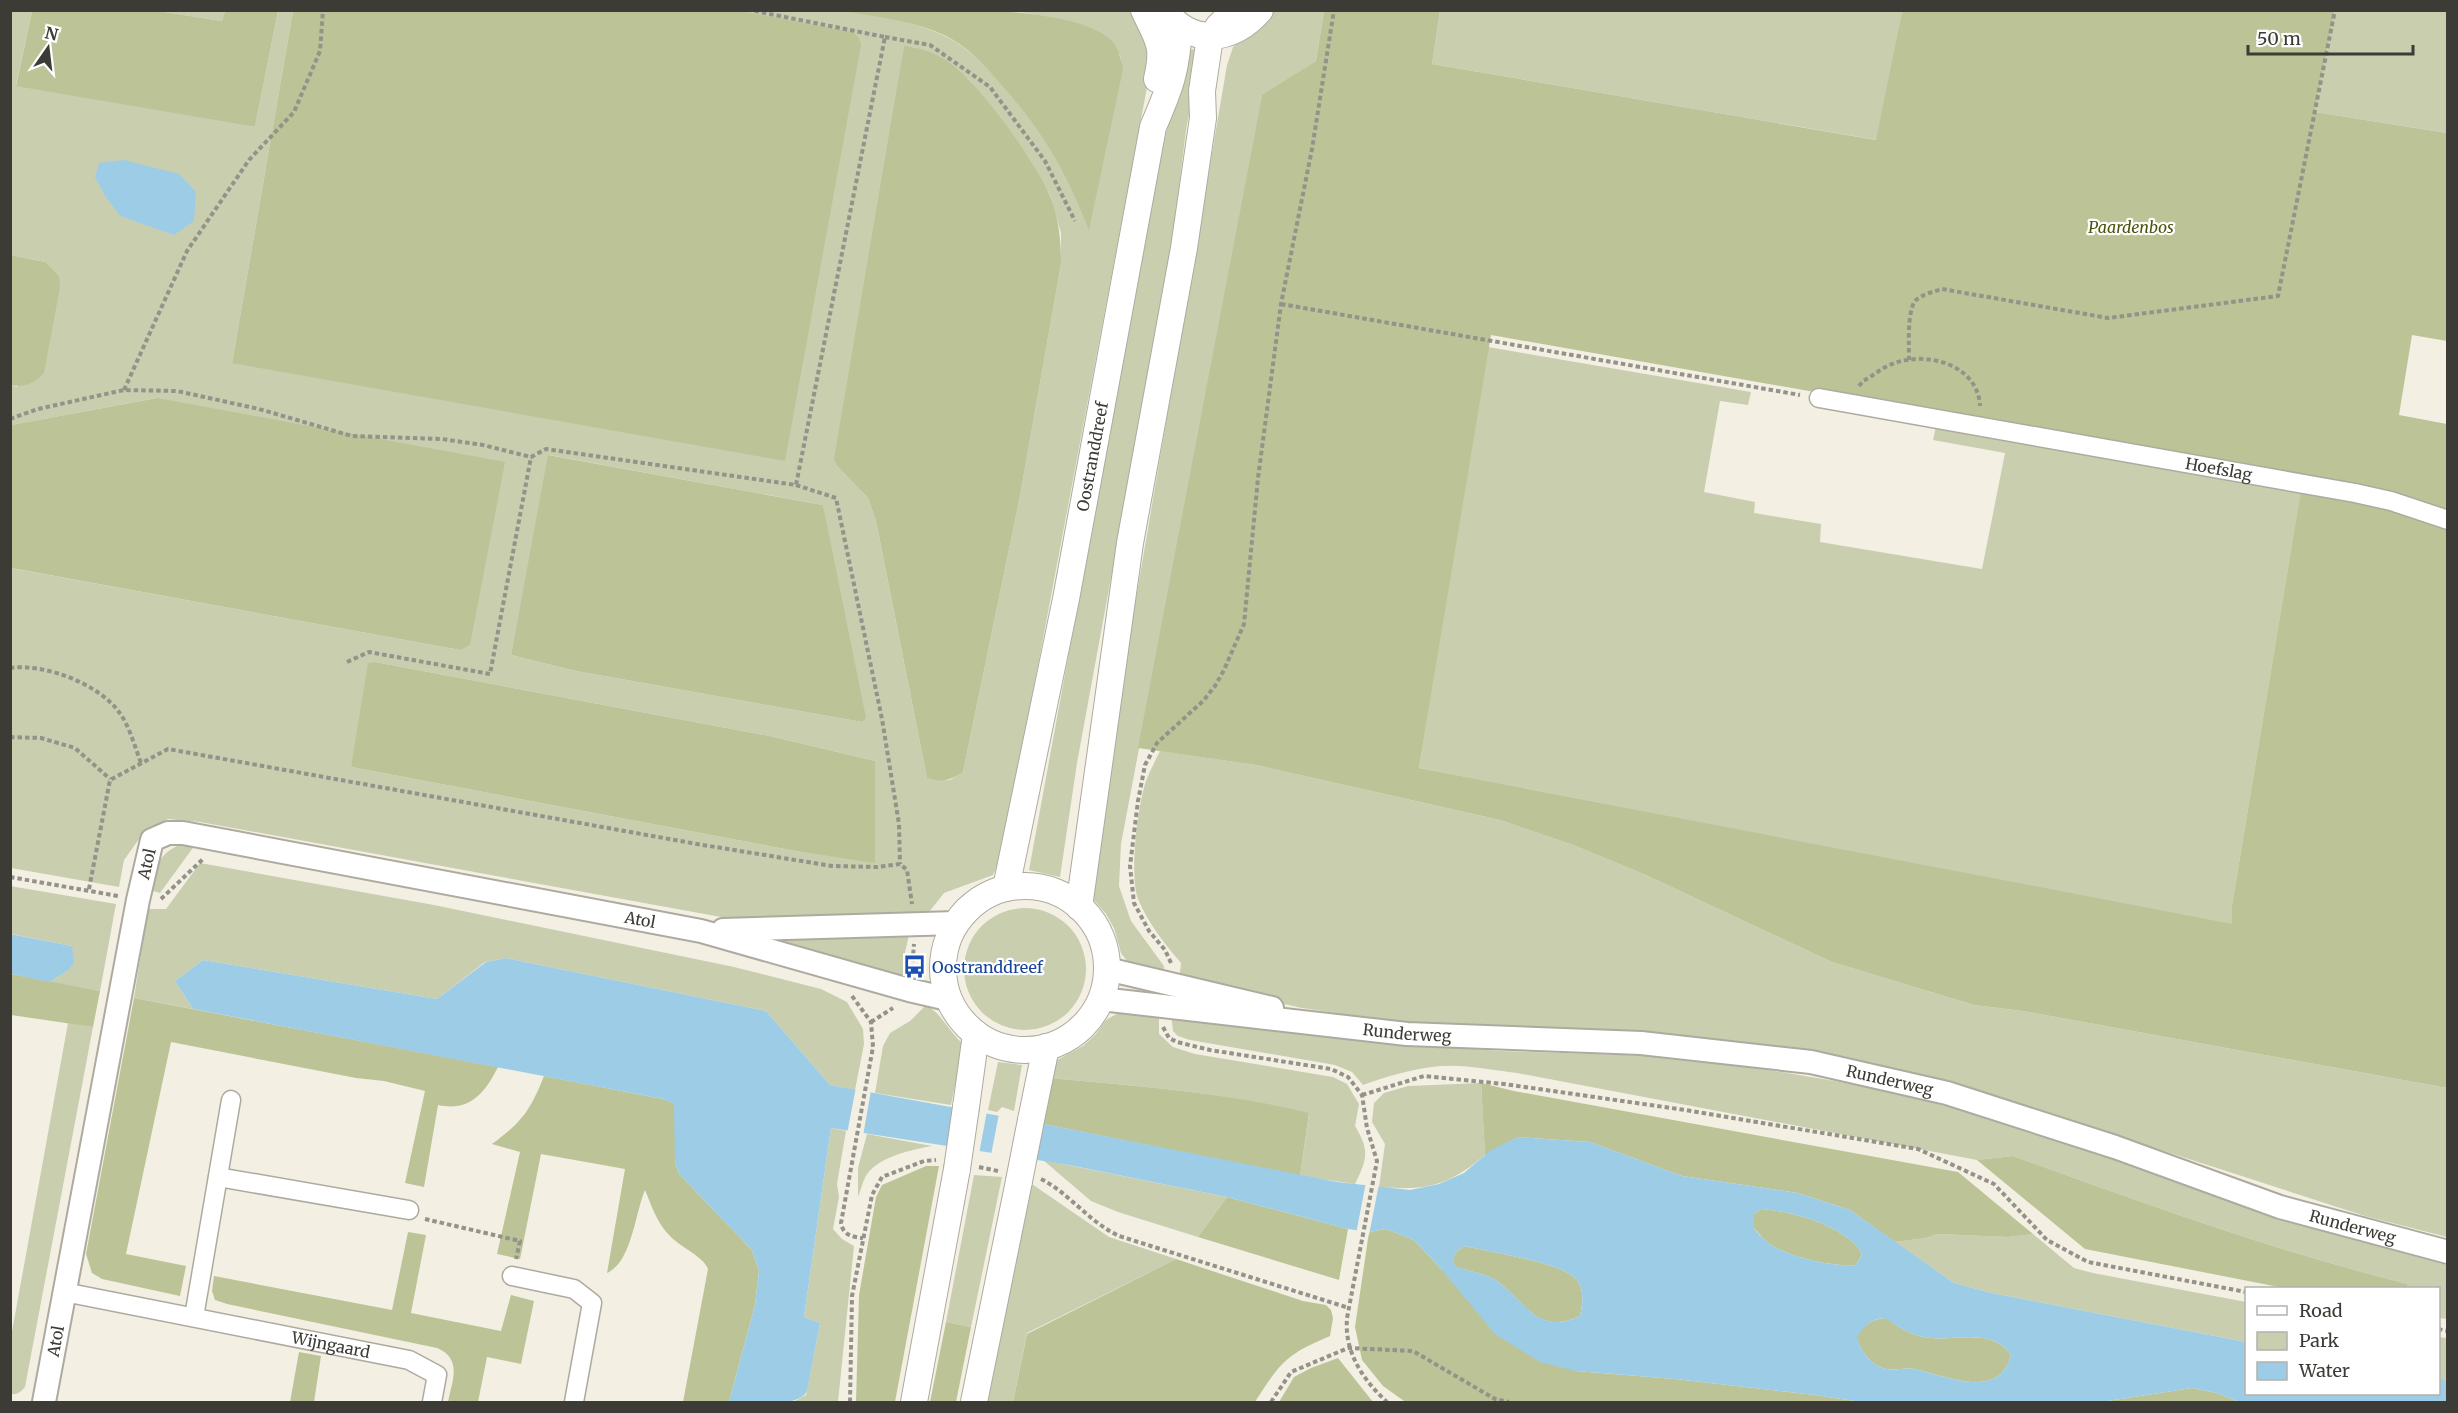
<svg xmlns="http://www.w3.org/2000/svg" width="2458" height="1413" font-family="Merriweather,serif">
<rect width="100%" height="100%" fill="#f3f0e3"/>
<path fill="#c9ceaf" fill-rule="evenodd" d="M 11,11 L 32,11 L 16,85 L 255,127 L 278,11 L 293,11 L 232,363 L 853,32 L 735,11 C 771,11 809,7 845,11 C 878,15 917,22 947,37 C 969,48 985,66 1002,85 C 1042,130 1067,172 1089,228 L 1122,69 L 1120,55 L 1050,17 L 1014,11 L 1131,11 L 1146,31 L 1151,66 L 1002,856 L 993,875 L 944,893 L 929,912 L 765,923 L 721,917 L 200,822 L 168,819 L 142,835 L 124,860 L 119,887 L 11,868 L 10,568 L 460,650 L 157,398 L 11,425 L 11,385 L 17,387 L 45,262 L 11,255 ZM 904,47 L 913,47 L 968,79 L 1002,120 L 1029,158 L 1050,195 L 1061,233 L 1061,264 L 1020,496 L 963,772 L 950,780 L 927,778 L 876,521 L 868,498 L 837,466 ZM 549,455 L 823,505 L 862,722 L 576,671 L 511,655 ZM 375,662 L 770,736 L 875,761 L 875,862 L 801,852 L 351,767 Z
M 158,11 L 225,11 L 222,21 Z
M 1270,11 L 1324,11 L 1316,61 L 1262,96 L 1121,844 L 1119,886 L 1131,921 L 1164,966 L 1163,975 L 1130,965 L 1121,953 L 1114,928 L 1106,914 L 1091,897 L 1115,722 L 1227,65 L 1233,47 Z
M 1440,11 L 1902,11 L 1877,140 L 1432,64 Z
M 2335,11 L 2447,11 L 2447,133 L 2315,112 Z
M 1187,49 L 1201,50 L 1186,130 L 1172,245 L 1077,763 L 1060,877 L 1029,870 L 1160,158 Z
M 1488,347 L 1751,392 L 1748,405 L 1720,401 L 1704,492 L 1755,502 L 1754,513 L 1821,524 L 1820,542 L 1982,569 L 2005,453 L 1933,440 L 1936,426 L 2301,491 L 2232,905 L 2232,925 L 1419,768 Z
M 1160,751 L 1256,765 L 1500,820 L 1573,845 L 1646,875 L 1832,962 L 1974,1005 L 2023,1011 L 2447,1088 L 2447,1237 L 2365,1216 L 2161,1150 L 1919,1078 L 1416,1025 L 1302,1008 L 1179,980 L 1181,963 C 1164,943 1148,923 1138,899 C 1129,876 1138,803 1146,781 C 1150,771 1155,761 1160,751 Z
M 181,844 L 195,845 L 160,893 L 150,890 C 156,867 157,855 181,844 Z
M 200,863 L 434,905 L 734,967 L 821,989 L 847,1002 L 863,1029 L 864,1044 L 855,1090 L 830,1085 L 766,1011 L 506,958 L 485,962 L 437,999 L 203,960 L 175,981 L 193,1009 L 134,998 L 148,909 L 166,909 Z
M 10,886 L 116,904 L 100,991 L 50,982 L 67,971 L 72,946 L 11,934 Z
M964 969a61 61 0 1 1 122 0a61 61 0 1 1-122 0Z
M 910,930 L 904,957 L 903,980 L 785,946 L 785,938 Z
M 926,1005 C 941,1013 948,1030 961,1042 L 960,1060 L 951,1105 L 875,1093 L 883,1046 L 890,1033 L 910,1021 Z
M 1159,1011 L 1159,1034 L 1173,1047 L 1195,1054 L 1333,1077 L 1347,1084 L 1359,1104 L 1355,1126 C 1370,1151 1367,1159 1355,1184 L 1300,1176 L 1309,1114 C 1224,1092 1137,1086 1049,1078 L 1057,1060 L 1083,1046 L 1095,1035 L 1106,1020 L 1120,1012 Z
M 1171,1013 L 1397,1043 L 1500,1051 L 1654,1056 L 1744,1066 L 1835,1081 L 1909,1096 L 1961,1110 L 2047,1136 L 2298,1223 L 2447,1265 L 2447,1319 L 2439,1318 L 2438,1288 L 2407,1288 L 2408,1284 C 2274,1251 2143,1203 2013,1156 L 1977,1160 L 1517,1073 C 1490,1070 1460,1063 1432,1067 C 1408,1070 1385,1077 1363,1085 L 1352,1072 L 1335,1065 L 1190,1040 L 1178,1036 L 1173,1031 Z
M 68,1023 L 93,1027 L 25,1387 C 21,1392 17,1395 11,1394 L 11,1337 Z
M 998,1062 L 1022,1065 L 1014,1111 L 1002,1107 L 997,1112 L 988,1110 Z
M 1481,1083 L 1485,1155 C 1448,1186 1427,1191 1379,1187 L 1385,1144 L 1372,1122 L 1374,1103 L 1384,1093 L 1408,1086 Z
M 831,1128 L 846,1131 L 837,1184 L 839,1197 L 833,1229 L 842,1239 L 854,1246 L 838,1402 L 793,1402 L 806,1395 L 820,1323 L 804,1317 Z
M 867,1134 L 932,1146 C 911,1150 881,1156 867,1174 C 863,1180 861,1190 858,1197 L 858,1168 Z
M 1043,1160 L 1227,1197 L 1198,1237 L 1118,1212 L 1091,1201 Z
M 974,1175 L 1002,1177 L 971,1327 L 946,1322 Z
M 1029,1182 L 1109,1237 L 1176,1259 L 1027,1333 L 1013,1402 L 988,1402 Z
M 1937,1234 L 2008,1237 L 2033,1234 L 2074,1268 L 2093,1273 L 2246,1302 L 2246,1342 L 1992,1293 L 1954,1283 L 1895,1242 L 1926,1238 Z
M 2438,1337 L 2447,1338 L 2447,1380 L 2439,1378 Z"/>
<path fill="#bcc397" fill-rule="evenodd" d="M 32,11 L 158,11 L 222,21 L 225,11 L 278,11 L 255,127 L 16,86 Z
M 293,11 L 735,10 L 853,32 L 859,38 L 861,45 L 785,461 L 232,363 Z
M 844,11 C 905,10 1065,0 1111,40 C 1118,47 1121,59 1123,69 L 1089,230 C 1065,169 1042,130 998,81 C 983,64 968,47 946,36 C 914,21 878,17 844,11 Z
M 1324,11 L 1440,11 L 1432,64 L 1876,140 L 1902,11 L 2335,11 L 2315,112 L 2447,133 L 2447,341 L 2412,335 L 2399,415 L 2447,424 L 2447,1088 L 2023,1011 L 1974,1005 L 1832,962 L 1646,875 L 1573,845 L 1500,820 L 1256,765 L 1138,748 L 1262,95 L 1316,61 ZM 1491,335 L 2303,478 L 2232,905 L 2232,924 L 1419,768 Z
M 904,46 C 917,47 936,53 947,61 C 978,81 1036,162 1050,196 C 1059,219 1061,240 1061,264 L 1020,496 L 963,772 C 951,780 942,783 927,778 L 876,521 L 868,498 L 837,466 L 834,459 Z
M 11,255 L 45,262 L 59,276 L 60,287 L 44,373 C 36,383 23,388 11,385 Z
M 157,398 L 505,462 L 470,645 L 460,650 L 11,568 L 11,425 Z
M 548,455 L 823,505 L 866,718 L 862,722 L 576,671 L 511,655 Z
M 375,662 L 770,736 L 875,761 L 875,863 L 801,852 L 351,767 L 368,663 Z
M 11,974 L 100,991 L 93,1027 L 11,1015 Z
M 134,998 L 498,1067 C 485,1093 470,1112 438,1105 L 424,1187 L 405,1183 L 425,1091 L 384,1081 L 356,1078 L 171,1042 L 126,1254 L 186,1266 L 180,1296 L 102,1279 L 92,1273 L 86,1254 Z
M 544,1076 L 663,1099 L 675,1104 L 675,1162 L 679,1174 L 752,1250 L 759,1271 L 755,1305 L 729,1402 L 683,1402 L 708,1269 C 704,1257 679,1246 670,1236 C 657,1223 652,1207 645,1190 C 635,1213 632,1262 607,1273 L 625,1169 L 541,1154 L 520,1259 L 497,1254 L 520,1152 L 492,1144 C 522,1122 530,1111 544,1076 Z
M 1049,1078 C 1137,1086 1224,1092 1309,1113 L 1300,1176 L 1039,1123 Z
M 1481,1083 L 1514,1091 L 1958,1172 L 2033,1234 L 2008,1237 L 1937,1234 L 1926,1238 L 1895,1242 L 1850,1210 L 1798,1193 L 1682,1176 L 1590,1142 L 1518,1137 L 1485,1155 Z
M 2013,1156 C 2143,1203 2274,1251 2408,1284 L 2407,1288 L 2284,1288 L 2085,1249 L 1977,1160 Z
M 926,1166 L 939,1166 L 895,1402 L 856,1402 L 859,1295 L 876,1197 L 882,1185 Z
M 1227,1197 L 1348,1229 L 1339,1280 L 1198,1237 Z
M 1761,1209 C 1791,1211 1847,1226 1862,1254 L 1856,1265 C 1832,1267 1786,1257 1767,1242 C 1762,1238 1758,1232 1754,1228 L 1754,1214 Z
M 1386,1229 L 1414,1240 L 1441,1269 L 1576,1371 L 1675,1379 L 1815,1395 L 1861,1402 L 1411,1402 L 1404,1401 L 1383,1386 L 1362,1360 L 1355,1327 L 1369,1232 Z
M 408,1232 L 426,1235 L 411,1313 L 501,1331 L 511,1295 L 534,1301 L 521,1364 L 487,1357 L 478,1402 L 448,1402 C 452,1381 463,1359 437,1348 L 227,1304 L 215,1300 L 212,1291 L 214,1276 L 392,1310 Z
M 1465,1246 C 1489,1252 1557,1262 1574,1277 C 1585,1287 1583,1303 1580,1316 C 1535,1337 1525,1299 1494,1279 C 1483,1273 1467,1271 1454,1266 L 1453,1258 L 1457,1251 Z
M 1176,1259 L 1303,1301 L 1326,1305 L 1331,1310 L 1333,1318 L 1330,1336 C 1285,1355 1281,1362 1255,1402 L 1013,1402 L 1027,1334 Z
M 1886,1318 C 1897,1326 1909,1334 1923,1337 C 1952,1343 1991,1326 2011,1355 C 1999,1402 1945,1375 1914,1369 C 1901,1367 1891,1373 1878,1366 C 1866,1359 1860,1348 1856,1336 C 1865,1325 1871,1319 1886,1318 Z
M 946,1322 L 971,1327 L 956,1402 L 930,1402 Z
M 299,1352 L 321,1356 L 314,1402 L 290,1402 Z
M 1338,1358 L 1373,1402 L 1279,1402 L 1294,1377 L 1311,1368 Z
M 2192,1388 L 2217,1393 L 2239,1402 L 2101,1402 Z"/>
<path fill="#9dcde6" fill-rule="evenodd" d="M 124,160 L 179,174 L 196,192 L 194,221 L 174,235 L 120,216 L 105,196 L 95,177 L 99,163 Z
M 10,934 L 72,946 L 74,963 L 67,971 L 50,982 L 11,974 Z
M 506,958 L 766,1011 L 830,1085 L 1039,1123 L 1337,1182 L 1410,1190 L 1439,1184 L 1464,1173 L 1491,1150 L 1518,1137 L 1590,1142 L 1682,1176 L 1798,1193 L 1850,1210 L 1954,1283 L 1992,1293 L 2246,1342 L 2246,1394 L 2438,1394 L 2439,1378 L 2447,1380 L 2447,1402 L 2239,1402 L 2217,1393 L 2192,1388 L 2101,1402 L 1861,1402 L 1815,1395 L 1675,1379 L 1576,1371 L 1540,1362 L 1495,1334 L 1441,1269 L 1414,1240 L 1386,1229 L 1369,1232 L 1348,1229 L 1227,1197 L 1069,1165 L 831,1128 L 804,1317 L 820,1323 L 807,1391 C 799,1409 748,1402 729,1402 L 755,1305 L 759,1271 L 752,1250 L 679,1174 L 675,1162 L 674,1104 L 663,1099 L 193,1009 L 175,981 L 203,960 L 437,999 L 486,962 ZM 1761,1209 C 1791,1211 1847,1226 1862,1254 L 1856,1265 C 1832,1267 1786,1257 1767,1242 C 1762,1238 1758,1233 1754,1228 L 1754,1214 ZM 1465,1246 C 1489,1252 1557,1262 1574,1277 C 1585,1287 1583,1303 1580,1316 C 1536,1337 1525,1299 1494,1279 C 1483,1273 1467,1271 1455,1266 L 1453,1258 L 1457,1251 ZM 1885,1318 C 1897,1326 1909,1334 1923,1337 C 1952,1343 1991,1326 2011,1355 C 1999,1402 1945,1375 1914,1369 C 1901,1367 1891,1373 1878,1366 C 1866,1359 1860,1348 1857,1337 C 1865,1325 1871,1319 1885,1318 Z"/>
<path fill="#f3f0e3" d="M 856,1087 L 871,1090 L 863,1136 L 847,1134 Z
M 956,1106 L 987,1111 L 979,1154 L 948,1149 Z
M 999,1114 L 1042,1122 L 1034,1162 L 991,1155 Z
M 1366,1182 L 1379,1184 L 1369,1235 L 1356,1234 Z"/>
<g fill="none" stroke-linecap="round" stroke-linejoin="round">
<defs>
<g id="minor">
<path id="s1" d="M 1819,398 L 2355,493 L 2391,501 L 2448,520"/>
<path d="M 218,1177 L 409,1210"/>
<path d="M 512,1276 L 574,1289 L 592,1303 L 574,1402"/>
<path id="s2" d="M 64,1292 L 409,1360 L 437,1375 L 432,1402"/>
<path d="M 194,1317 L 231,1100"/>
</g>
<g id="tertiary">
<path d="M 723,930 L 956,923"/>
<path d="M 1107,969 L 1272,1008"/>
<path id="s3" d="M 1101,999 L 1407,1034 L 1641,1043 L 1811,1062 L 1947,1093 L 2115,1147 L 2280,1207 L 2448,1252"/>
<path id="s4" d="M 44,1402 L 138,900 L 152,840 L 168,833 L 183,833 L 701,931 L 909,990 L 948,999"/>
</g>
<g id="secondary">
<path d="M 1144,10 C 1158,41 1165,44 1157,79"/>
<path d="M 1164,10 C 1191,46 1232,43 1260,10"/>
<circle cx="1025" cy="968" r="82"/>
<path id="s5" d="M 1006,888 L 1066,599 L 1153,127 C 1170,88 1177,70 1179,26"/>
<path d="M 1079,907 L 1130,543 L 1184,248 L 1203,118 L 1202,91 L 1209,44 L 1218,27 L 1235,10"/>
<path d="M 966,1107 L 976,1034"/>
<path d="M 1031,1120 L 1046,1047"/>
<path d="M 914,1402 L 957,1169"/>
<path d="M 974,1402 L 1019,1181"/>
</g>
</defs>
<use href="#minor" stroke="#aeaa9f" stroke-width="21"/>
<use href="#tertiary" stroke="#aeaa9f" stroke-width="26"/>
<use href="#secondary" stroke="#aeaa9f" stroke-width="28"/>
<path stroke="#949289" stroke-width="4" stroke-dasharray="4.5 3" stroke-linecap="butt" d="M 885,37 L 930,45 L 990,87 L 1045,161 L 1075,221
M 1281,304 L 1800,395
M 1909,360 C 1909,346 1907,312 1915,301 C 1922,294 1933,292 1942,289 L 2108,318 L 2278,296 L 2335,10
M 1859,386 L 1863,381 C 1873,376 1884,366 1895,363 C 1928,351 1978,365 1980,406
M 124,390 L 187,251 L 249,160 L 294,112 L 320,51 L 323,10
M 10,419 L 38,409 L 124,390 L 177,391 L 259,409 L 352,436 L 442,439 L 483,445 L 531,457 L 546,449 L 796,485 L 885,37 L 750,10
M 796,485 L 836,498 L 882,719 L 899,824 L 900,864
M 347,662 L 369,652 L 490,674 L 531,457
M 10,668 C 44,663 99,684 119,712 C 129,725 135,747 141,763
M 10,737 L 41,738 L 75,748 L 110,779
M 10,877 L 118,896
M 89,889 L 110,780 L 168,749 L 697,844 L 832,866 L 877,867 L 900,864 L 907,870 L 912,904
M 161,899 L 203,859
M 1171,963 L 1165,950 L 1149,931 L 1134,903 L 1130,866 L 1138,801 L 1145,765 L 1157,743 L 1203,701 L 1215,686 L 1224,670 L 1244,624 L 1258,478 L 1281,304 L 1312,149 L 1334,10
M 912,969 L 914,944
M 852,996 L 871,1022 L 873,1047 L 841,1223 C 843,1235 852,1237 863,1238
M 871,1022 L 893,1008
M 1163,1027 L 1169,1038 L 1177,1042 L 1210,1050 L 1331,1069 L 1348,1077 L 1362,1095 L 1367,1128 L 1377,1161 L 1347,1318 C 1344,1352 1363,1380 1387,1402
M 1362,1095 L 1424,1076 L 1504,1084 L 1685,1110 L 1918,1149 L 1994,1184 L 2047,1240 L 2088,1262 L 2246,1292
M 979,1167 L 998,1171
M 1041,1179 C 1069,1193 1089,1222 1119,1236 L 1349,1308
M 425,1219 L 520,1241 L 516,1259
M 2438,1329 L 2448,1331
M 850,1402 L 852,1296 L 872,1195 L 882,1177 L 924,1161 L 936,1160
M 1271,1402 L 1291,1372 L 1348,1348 L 1413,1351 L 1495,1399 L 1509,1402"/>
<use href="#minor" stroke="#fff" stroke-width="18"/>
<use href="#tertiary" stroke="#fff" stroke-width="22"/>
<use href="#secondary" stroke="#fff" stroke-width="26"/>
<defs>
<path id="secondary-bridge" d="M 957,1169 L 966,1107
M 1019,1181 L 1031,1120"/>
</defs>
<use href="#secondary-bridge" stroke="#aeaa9f" stroke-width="28" stroke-linecap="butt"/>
<use href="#secondary-bridge" stroke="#fff" stroke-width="26"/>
</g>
<defs>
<symbol id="bus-bare" viewBox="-9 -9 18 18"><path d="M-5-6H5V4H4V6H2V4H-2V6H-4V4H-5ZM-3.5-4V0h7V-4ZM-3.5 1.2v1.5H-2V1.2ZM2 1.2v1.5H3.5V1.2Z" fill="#1a4fb4" stroke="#fff" stroke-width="2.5" paint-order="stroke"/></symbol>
</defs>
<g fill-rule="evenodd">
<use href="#bus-bare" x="898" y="950" width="33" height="33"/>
</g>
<g text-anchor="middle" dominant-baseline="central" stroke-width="4.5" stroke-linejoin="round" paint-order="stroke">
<g font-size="16" font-style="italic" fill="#4c530a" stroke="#fff">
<text x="2131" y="227">Paardenbos</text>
</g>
<g font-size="16" fill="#3c3b36" stroke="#fff">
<text stroke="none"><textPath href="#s5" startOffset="440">Oostranddreef</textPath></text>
<text stroke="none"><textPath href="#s1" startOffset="406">Hoefslag</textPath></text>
<text stroke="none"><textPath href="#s4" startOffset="548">Atol</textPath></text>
<text stroke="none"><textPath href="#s4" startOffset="1070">Atol</textPath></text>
<text stroke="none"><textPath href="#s3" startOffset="308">Runderweg</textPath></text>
<text stroke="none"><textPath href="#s3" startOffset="794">Runderweg</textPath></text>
<text stroke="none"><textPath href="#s3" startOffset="1280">Runderweg</textPath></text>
<text stroke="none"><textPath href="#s4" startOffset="62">Atol</textPath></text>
<text stroke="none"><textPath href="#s2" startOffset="272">Wijngaard</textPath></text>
</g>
<g font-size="16" fill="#164399" stroke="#fff" text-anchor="start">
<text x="932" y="967">Oostranddreef</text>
</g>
</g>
<rect width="2458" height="1413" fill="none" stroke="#3c3b36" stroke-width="24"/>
<rect x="2245" y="1287" width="195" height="108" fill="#ffffff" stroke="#b1b1af" stroke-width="1.5"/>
<rect x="2257" y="1306" width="30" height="9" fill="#ffffff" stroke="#b1b1af" stroke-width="1.5"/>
<text x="2299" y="1317" font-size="18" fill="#3c3b36">Road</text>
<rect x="2257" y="1332" width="30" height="18" fill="#c9ceaf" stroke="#b1b1af" stroke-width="1.5"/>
<text x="2299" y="1347" font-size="18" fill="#3c3b36">Park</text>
<rect x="2257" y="1362" width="30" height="18" fill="#9dcde6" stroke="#b1b1af" stroke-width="1.5"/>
<text x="2299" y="1377" font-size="18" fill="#3c3b36">Water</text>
<g transform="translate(48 48) rotate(14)" stroke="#ffffff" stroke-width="4.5" paint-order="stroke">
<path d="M0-4.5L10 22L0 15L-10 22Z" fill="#3c3b36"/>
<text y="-9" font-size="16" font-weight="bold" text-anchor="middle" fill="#3c3b36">N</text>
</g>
<path d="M2248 45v9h165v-9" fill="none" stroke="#3c3b36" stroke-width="3"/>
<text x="2257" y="45" font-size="18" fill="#3c3b36" stroke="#ffffff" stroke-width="4.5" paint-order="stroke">50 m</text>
</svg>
